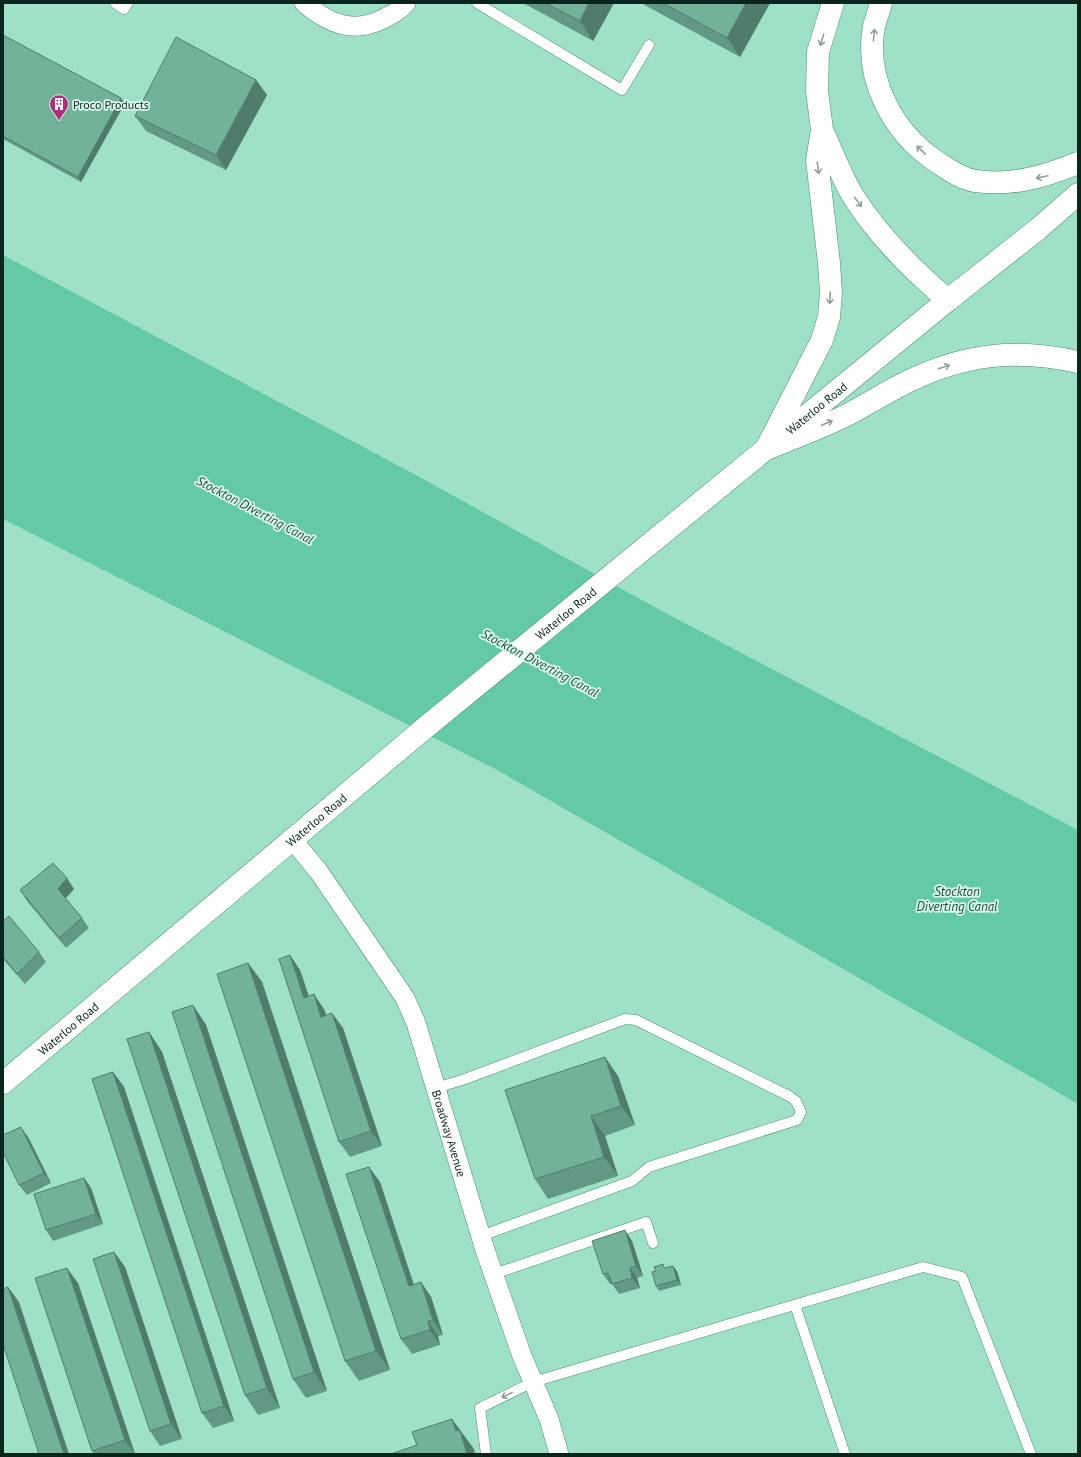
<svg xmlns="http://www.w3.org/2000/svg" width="1081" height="1457" font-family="'PT Sans',sans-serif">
<rect width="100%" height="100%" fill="#9fe1c6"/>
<path fill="#64c9a5" d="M 3,255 L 414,474 L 660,610 L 1078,830 L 1078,1104 L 499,771 L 3,519 Z"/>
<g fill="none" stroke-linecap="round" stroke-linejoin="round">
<defs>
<path id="lane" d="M 115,3 L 124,9 L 128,3
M 477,3 L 622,90 L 649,45
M 436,1088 L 465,1079 L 625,1019 L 636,1020 L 789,1096 L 796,1101 L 801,1112 L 797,1120 L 649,1167 L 632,1181 L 481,1236
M 494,1274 L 646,1222 L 653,1243
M 795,1305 L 845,1454
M 486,1454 L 480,1408 L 533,1382 L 923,1267 L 962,1277 L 1031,1454"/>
<g id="street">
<path d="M 304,3 C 329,24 353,34 383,19 C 393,14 399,11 406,3"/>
<path id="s1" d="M 291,838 L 319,872 L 405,998 L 416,1023 L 485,1250 L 522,1356 L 549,1419 L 559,1454"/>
</g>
<g id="secondary">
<path id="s2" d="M 3,1083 L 426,727 L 948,300"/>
</g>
<path id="primary" d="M 948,300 L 1038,229 L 1078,194"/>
<path id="highway" d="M 881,3 C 879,11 876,19 874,26 C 864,79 893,133 937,162 C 948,169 961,179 975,181 C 1012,186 1044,177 1078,163
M 822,130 C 832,151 841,176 853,196 C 879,237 911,269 948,300
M 766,449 L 822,340 L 829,317 L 831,293 L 829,263 L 817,160 L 822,130 L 817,91 L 818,52 L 833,3
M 766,449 C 793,438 821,428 847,415 C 868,404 888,391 909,381 C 965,354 1017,348 1078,362"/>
</defs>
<use href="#lane" stroke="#4b8b73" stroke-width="11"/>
<use href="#street" stroke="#4b8b73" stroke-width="20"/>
<use href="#secondary" stroke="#4b8b73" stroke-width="23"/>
<use href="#primary" stroke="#4b8b73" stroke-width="23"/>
<use href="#highway" stroke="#4b8b73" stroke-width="23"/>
<use href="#lane" stroke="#fff" stroke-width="10"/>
<use href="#street" stroke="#fff" stroke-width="19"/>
<use href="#secondary" stroke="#fff" stroke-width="22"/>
<use href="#primary" stroke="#fff" stroke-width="22"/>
<use href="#highway" stroke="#fff" stroke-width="22"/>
</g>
<path fill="#629984" d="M 523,3 L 614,3 L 593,41 Z
M 641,3 L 770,3 L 740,57 Z
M 3,35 L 125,103 L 81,182 L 3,139 Z
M 256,80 L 267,95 L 226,170 L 146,131 L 135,116 Z
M 74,889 L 65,898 L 82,918 L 89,928 L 66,948 L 27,901 L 20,890 Z
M 3,921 L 39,952 L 46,962 L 25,984 L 3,959 Z
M 248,963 L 262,982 L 390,1370 L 359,1381 L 345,1361 Z
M 300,970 L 309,996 L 324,1009 L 326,1015 L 343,1028 L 382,1146 L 350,1157 L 339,1142 Z
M 193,1005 L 206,1025 L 327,1391 L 306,1398 L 293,1379 Z
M 149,1032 L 162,1052 L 280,1408 L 258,1415 L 245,1395 Z
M 113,1072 L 124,1087 L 234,1421 L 213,1428 L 202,1413 Z
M 618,1076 L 635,1125 L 605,1136 L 618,1176 L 548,1199 L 535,1179 Z
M 28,1137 L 51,1183 L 27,1195 L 19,1185 Z
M 369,1167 L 380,1182 L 414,1285 L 421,1282 L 431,1297 L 443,1335 L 438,1336 L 440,1345 L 412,1354 L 401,1339 Z
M 84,1178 L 91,1188 L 103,1224 L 53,1241 L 46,1230 Z
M 632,1241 L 643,1276 L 637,1278 L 640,1288 L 619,1294 L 612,1284 L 610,1284 L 603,1274 Z
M 114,1252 L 125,1267 L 182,1439 L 160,1446 L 150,1431 Z
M 665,1268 L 677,1271 L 681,1285 L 659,1291 L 656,1286 Z
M 78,1283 L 135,1454 L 94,1454 L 92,1451 Z"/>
<path fill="#507d6b" d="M 589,3 L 614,3 L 593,41 L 580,21 Z
M 746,3 L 770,3 L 740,57 L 727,38 Z
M 256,80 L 267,95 L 226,170 L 216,155 Z
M 121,98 L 125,103 L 81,182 L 78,177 Z
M 67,878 L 74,889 L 65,899 L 58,889 Z
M 290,955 L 300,970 L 314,1013 L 304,998 Z
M 248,963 L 262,982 L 390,1370 L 376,1351 Z
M 314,994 L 324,1009 L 332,1032 L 321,1017 Z
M 193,1005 L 206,1025 L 327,1391 L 314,1372 Z
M 332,1013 L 343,1028 L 382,1146 L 371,1131 Z
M 149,1032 L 162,1052 L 280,1408 L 267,1388 Z
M 605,1057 L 618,1076 L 635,1125 L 621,1106 Z
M 113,1072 L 124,1087 L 234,1421 L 224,1406 Z
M 591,1116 L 605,1136 L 618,1176 L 604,1157 Z
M 21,1127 L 28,1137 L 51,1183 L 44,1173 Z
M 369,1167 L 380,1182 L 419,1301 L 409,1286 Z
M 84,1178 L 91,1188 L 103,1224 L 96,1214 Z
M 625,1230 L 632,1241 L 643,1276 L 636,1266 Z
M 114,1252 L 125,1267 L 182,1439 L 171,1424 Z
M 673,1266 L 677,1271 L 681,1285 L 677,1280 Z
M 67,1268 L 78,1283 L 135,1454 L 125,1440 Z
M 630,1268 L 637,1278 L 640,1288 L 632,1278 Z
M 421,1282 L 431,1297 L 443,1335 L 433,1320 Z
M 8,1287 L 19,1302 L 69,1454 L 64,1454 Z
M 428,1321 L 438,1336 L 440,1345 L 430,1330 Z
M 452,1419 L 474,1449 L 475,1454 L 467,1454 L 456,1431 Z"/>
<path fill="#72b299" stroke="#507d6b" d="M 545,3 L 589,3 L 580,21 Z
M 663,3 L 746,3 L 727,38 Z
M 3,35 L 121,98 L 78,177 L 3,136 Z
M 176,37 L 256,80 L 216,155 L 135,116 Z
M 53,863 L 67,878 L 58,889 L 82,918 L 59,938 L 20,890 Z
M 9,916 L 39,952 L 17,974 L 3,957 L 3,921 Z
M 290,955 L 304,998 L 314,994 L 321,1017 L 332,1013 L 371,1131 L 339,1142 L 279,959 Z
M 248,963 L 376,1351 L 345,1361 L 217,974 Z
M 193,1005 L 314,1372 L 293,1379 L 172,1012 Z
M 149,1032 L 267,1388 L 245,1395 L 127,1039 Z
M 605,1057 L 621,1106 L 591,1116 L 604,1157 L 535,1179 L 505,1090 Z
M 113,1072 L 224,1406 L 202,1413 L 92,1079 Z
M 21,1127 L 44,1173 L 19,1185 L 3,1152 L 3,1135 Z
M 369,1167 L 409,1286 L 421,1282 L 433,1320 L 428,1321 L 430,1330 L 401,1339 L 346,1174 Z
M 84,1178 L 96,1214 L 46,1230 L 34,1194 Z
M 625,1230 L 636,1266 L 630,1268 L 632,1278 L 612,1284 L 608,1273 L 603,1274 L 592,1241 Z
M 114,1252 L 171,1424 L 150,1431 L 93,1259 Z
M 663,1264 L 664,1268 L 673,1266 L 677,1280 L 656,1286 L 652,1272 L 656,1271 L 654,1267 Z
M 67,1268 L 125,1440 L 92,1451 L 35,1278 Z
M 8,1287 L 64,1454 L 39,1454 L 3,1344 L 3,1289 Z
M 452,1419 L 456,1431 L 460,1430 L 467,1454 L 391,1454 L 417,1445 L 412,1432 Z"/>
<defs><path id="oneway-shaft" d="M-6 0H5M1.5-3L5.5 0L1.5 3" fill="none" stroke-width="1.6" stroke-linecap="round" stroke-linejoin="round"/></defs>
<g stroke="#919d99">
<use href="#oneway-shaft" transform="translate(874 35) rotate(-84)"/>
<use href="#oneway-shaft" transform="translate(822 40) rotate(107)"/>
<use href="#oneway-shaft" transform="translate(921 150) rotate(-137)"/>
<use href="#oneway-shaft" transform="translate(818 168) rotate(83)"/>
<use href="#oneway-shaft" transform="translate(1042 177) rotate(168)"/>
<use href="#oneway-shaft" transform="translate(858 202) rotate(54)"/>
<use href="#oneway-shaft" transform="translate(830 298) rotate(93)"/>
<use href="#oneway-shaft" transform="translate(944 367) rotate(-18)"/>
<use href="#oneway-shaft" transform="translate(827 423) rotate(-23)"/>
<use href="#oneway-shaft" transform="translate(507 1395) rotate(154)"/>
</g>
<defs>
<symbol id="building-pin" viewBox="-11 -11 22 30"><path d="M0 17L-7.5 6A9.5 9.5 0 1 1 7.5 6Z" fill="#ac2d7b" stroke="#dafaec"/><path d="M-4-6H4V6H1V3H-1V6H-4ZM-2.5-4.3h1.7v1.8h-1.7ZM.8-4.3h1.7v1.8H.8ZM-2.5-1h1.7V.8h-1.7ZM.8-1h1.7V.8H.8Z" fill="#fff"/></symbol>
</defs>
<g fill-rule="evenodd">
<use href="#building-pin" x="48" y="93" width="22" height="30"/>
</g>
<g text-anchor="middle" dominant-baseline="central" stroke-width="3.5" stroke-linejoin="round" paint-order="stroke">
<g font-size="12" fill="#0a261c" stroke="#dafaec" text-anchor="start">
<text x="73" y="104">Proco Products</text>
</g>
<g font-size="12" fill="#0a261c" stroke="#dafaec">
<text stroke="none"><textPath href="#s2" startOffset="1057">Waterloo Road</textPath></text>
<text stroke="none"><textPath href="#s2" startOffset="733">Waterloo Road</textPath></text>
<text stroke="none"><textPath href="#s2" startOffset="409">Waterloo Road</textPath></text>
<text stroke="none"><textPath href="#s2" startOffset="85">Waterloo Road</textPath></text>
<text stroke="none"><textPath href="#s1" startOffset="339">Broadway Avenue</textPath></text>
</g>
<g font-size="13" font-style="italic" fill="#1e4a3a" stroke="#dafaec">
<text transform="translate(255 510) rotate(28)">Stockton Diverting Canal</text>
<text transform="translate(540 663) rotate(28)">Stockton Diverting Canal</text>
<text x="957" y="891">Stockton<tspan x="957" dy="15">Diverting Canal</tspan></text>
</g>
</g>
<rect width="1081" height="1457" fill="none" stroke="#0a261c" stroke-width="8"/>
</svg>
